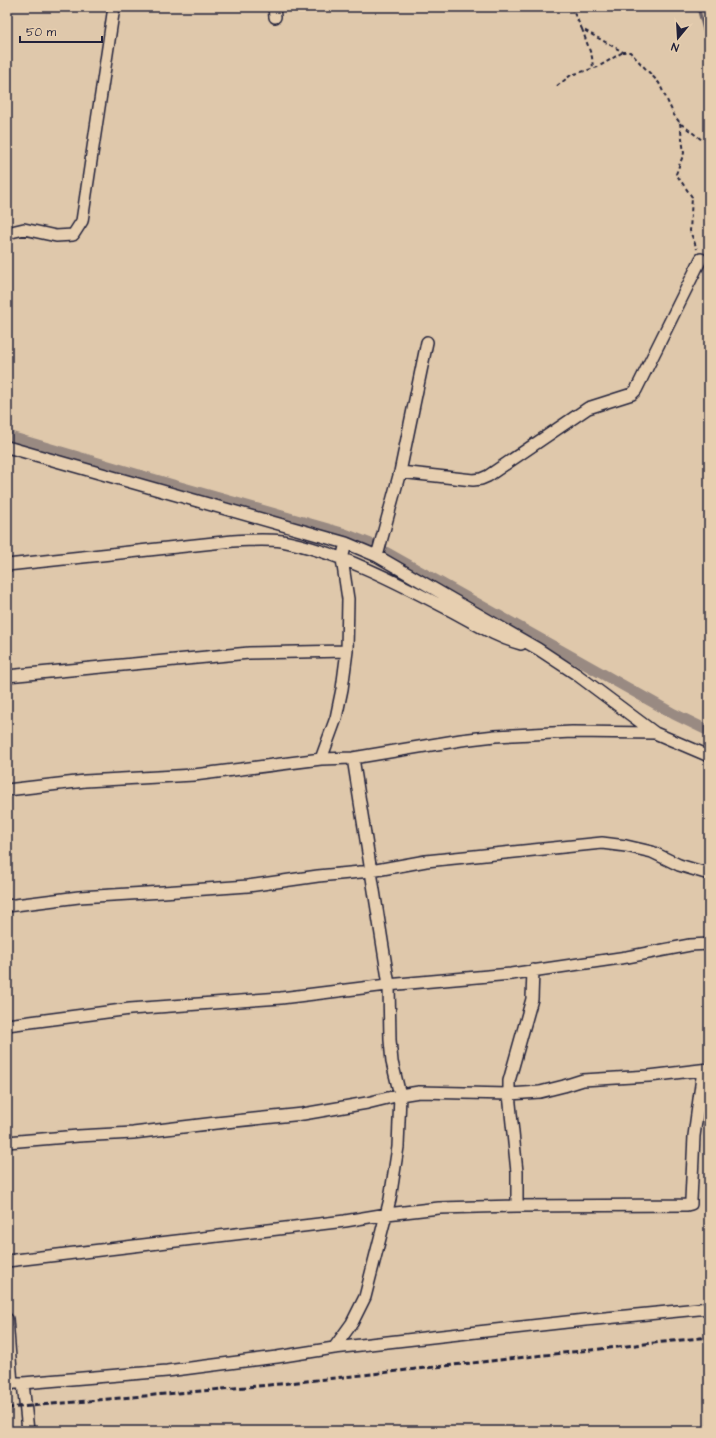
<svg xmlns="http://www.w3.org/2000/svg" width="716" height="1438" font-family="'Architects Daughter',sans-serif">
<rect width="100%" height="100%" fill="#dfc8ab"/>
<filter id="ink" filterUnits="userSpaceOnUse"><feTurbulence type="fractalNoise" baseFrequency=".025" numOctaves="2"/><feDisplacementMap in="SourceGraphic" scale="8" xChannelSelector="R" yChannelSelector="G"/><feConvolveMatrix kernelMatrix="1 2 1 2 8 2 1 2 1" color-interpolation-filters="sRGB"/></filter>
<g filter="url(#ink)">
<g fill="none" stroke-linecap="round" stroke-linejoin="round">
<path stroke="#696066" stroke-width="3.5" d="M 698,7 L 709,48"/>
<path stroke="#998a82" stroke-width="11" d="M 7,436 L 173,485 L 342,533 L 373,545 L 674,714 L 709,731"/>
<defs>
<path id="minor" d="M 274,7 L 275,17
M 7,233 L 24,229 L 56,236 L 73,235 L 82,221 L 114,7
M 7,447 L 346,543 L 377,556 L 538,649 L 576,674 L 655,733 L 709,756
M 400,472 L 473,480 L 481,479 L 488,476 L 588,408 L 632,394 L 636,390 L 701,259
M 377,556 L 400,472 L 427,342
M 7,565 L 233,541 C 249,540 266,539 282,541 C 340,552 398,583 450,610 C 473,622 495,637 521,644
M 7,676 L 249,653 L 347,651
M 321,759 L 336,718 L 342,689 L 347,651 L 348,599 L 342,559 L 346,543
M 7,790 L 85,781 L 194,775 L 321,759 L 353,758 L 461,740 L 495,736 L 572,732 L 655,733
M 7,906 L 79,897 L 163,892 L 248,886 L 318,876 L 371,871 L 426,861 L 602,843 L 626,846 L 652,852 L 679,865 L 709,874
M 7,1025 L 130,1009 L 281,998 L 387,985 L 511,974 L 627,957 L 690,945 L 709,944
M 7,1142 L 78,1136 L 133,1133 L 216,1123 L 303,1114 L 367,1103 L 400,1095 L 419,1092 L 509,1094 L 540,1092 L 564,1086 L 583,1080 L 649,1076 L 709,1069
M 517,1206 L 517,1172 L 509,1094 L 509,1081 L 532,999 L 533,970
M 7,1261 L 345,1221 L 387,1214 L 439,1208 L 517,1206 L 687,1205 L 691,1204 L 691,1200 L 694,1136 L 703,1070
M 7,1319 L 12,1384
M 334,1348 L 352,1323 L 365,1297 L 390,1199 L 398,1147 L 400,1095 L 392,1062 L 390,1040 L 389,985 L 353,758
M 16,1383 L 23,1383 L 28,1431
M 23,1383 L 167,1371 L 277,1357 L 334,1348 L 585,1320 L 709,1308"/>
</defs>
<use href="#minor" stroke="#22223b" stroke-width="14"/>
<path stroke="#22223b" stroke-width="2" stroke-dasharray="4 3" stroke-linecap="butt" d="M 571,7 L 582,29 L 623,52 L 630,52 L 659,83 L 674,115 L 680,123 L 702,140 L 709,141
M 582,29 L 592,57 L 593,69
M 557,86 L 571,75 L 598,67 L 623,52
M 680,123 L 684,153 L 676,174 L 692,197 L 690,231 L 697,249"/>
<use href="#minor" stroke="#e7cfb0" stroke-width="11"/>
<path stroke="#22223b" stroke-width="3" stroke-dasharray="6 3" stroke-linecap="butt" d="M 7,1408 L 280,1384 L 709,1337"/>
</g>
</g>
<rect width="716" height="1438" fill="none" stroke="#e7cfb0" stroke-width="24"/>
<rect x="12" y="12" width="692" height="1414" fill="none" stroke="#22223b" stroke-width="1.5" filter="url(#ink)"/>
<g transform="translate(678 38) rotate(198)" stroke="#e7cfb0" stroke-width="3" paint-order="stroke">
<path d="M0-3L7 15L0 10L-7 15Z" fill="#22223b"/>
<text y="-6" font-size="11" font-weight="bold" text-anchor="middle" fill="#22223b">N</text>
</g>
<path d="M20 36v6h82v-6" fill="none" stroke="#22223b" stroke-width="2"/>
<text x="26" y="36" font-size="12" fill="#22223b" stroke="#e7cfb0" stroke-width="3" paint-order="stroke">50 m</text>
</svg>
